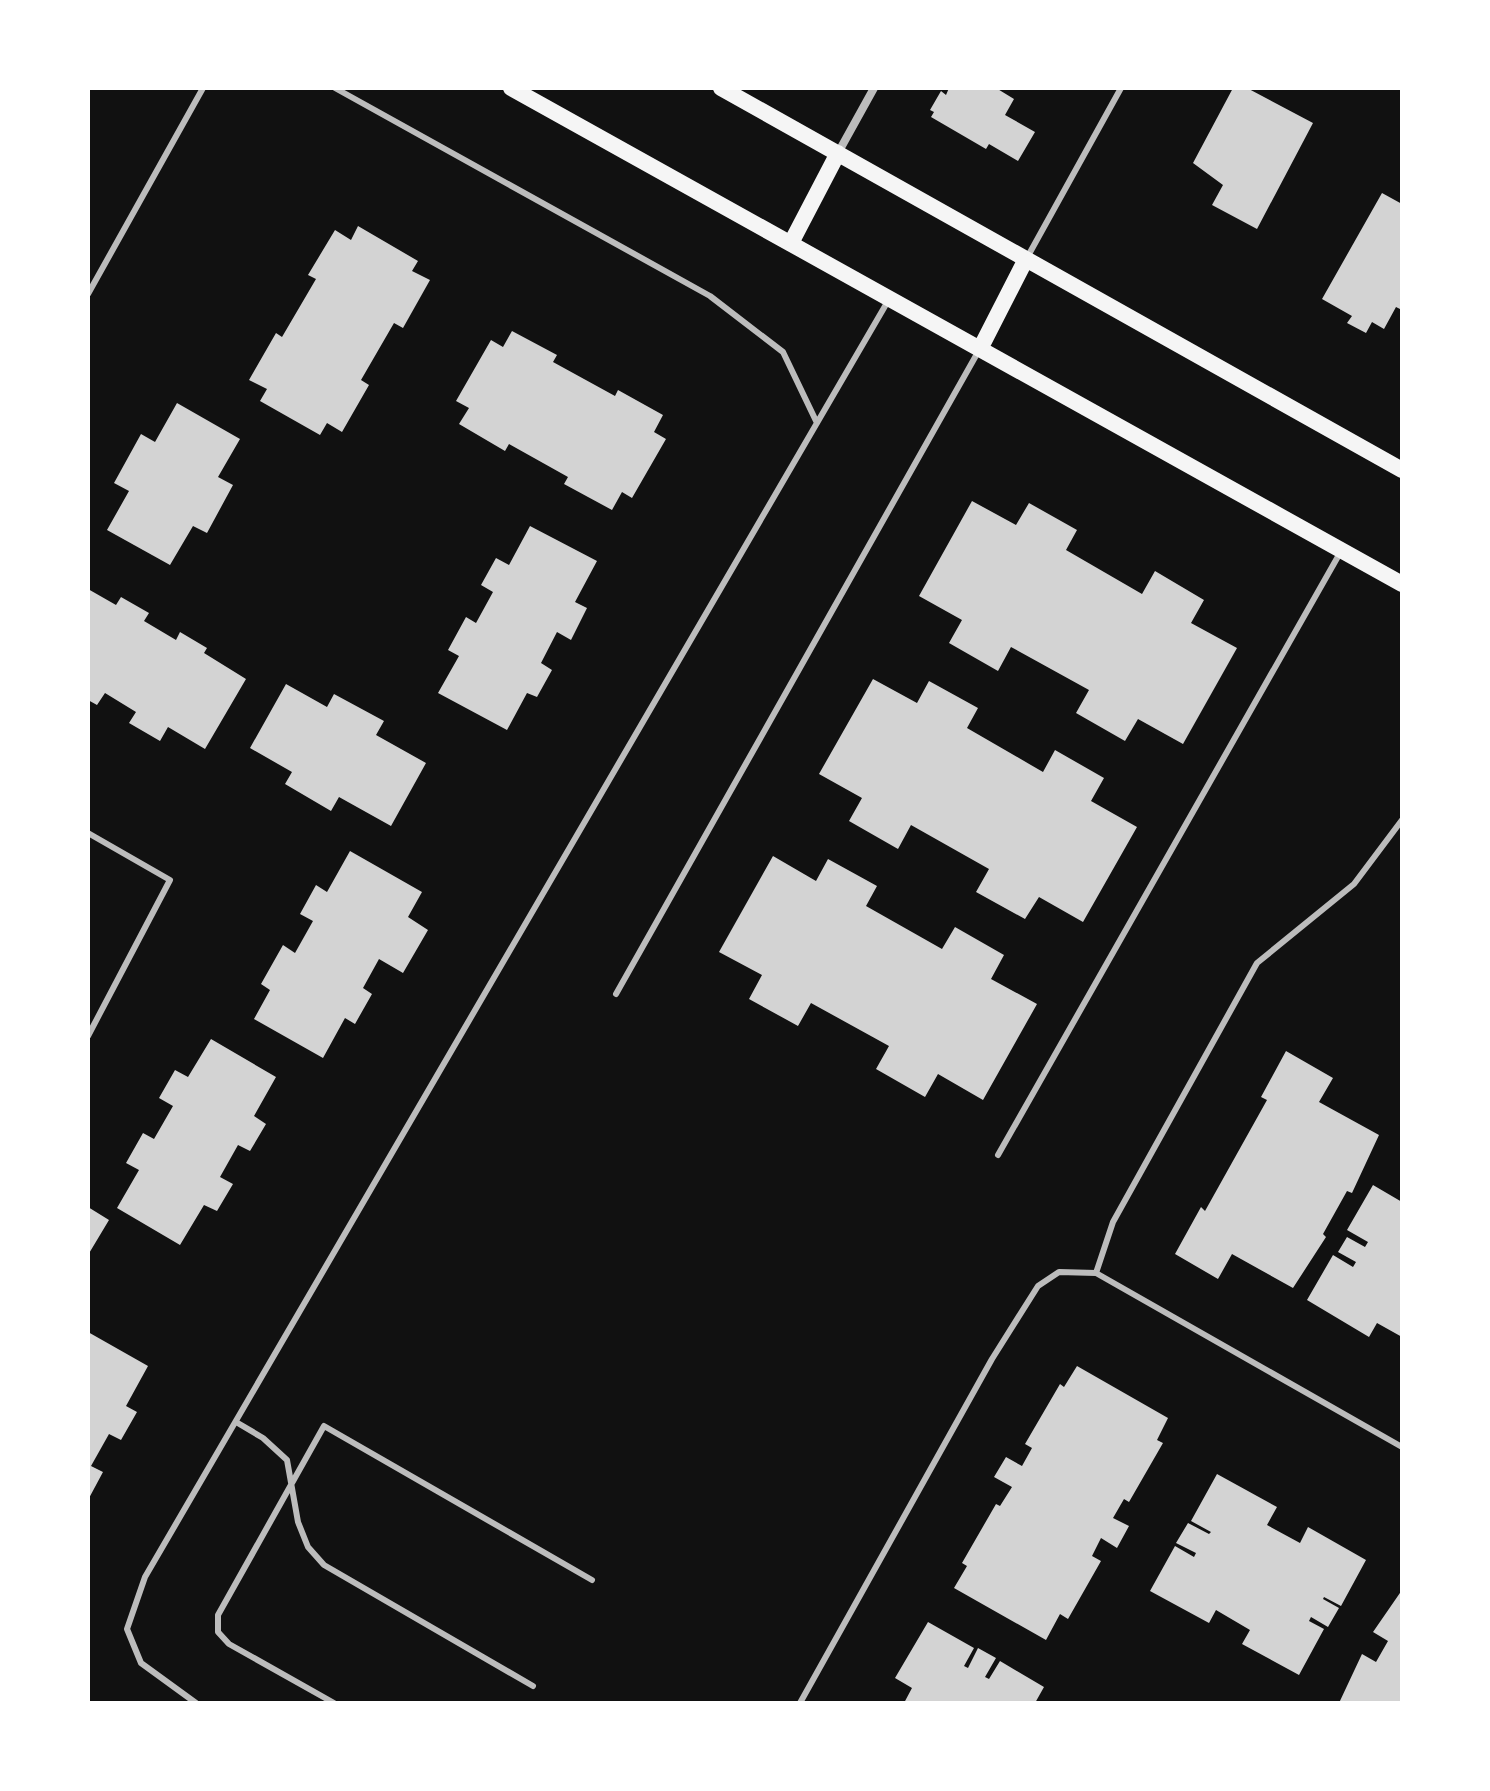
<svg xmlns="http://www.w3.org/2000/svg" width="1490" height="1791" font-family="Overpass,sans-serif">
<rect width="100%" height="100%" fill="#111"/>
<path fill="#d3d3d3" d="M 949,88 L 996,88 L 1014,99 L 1005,115 L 1035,132 L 1018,161 L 989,144 L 986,149 L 931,117 L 934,112 L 930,110 L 941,91 L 946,95 Z
M 1233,88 L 1247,88 L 1313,123 L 1257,229 L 1212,205 L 1223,185 L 1193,163 Z
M 1382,193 L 1402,204 L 1402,310 L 1396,307 L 1384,329 L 1372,322 L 1366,333 L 1347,323 L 1352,316 L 1322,299 Z
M 358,226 L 418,261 L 412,271 L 430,280 L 403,328 L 394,323 L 361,380 L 369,385 L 342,432 L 327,423 L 320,435 L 260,401 L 267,389 L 249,380 L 276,333 L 282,337 L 316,279 L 308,275 L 335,230 L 351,240 Z
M 512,331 L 557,355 L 553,362 L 615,396 L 618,390 L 663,415 L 654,432 L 666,439 L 632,498 L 622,492 L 612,510 L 564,484 L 568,477 L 509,444 L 505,451 L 459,424 L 469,408 L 456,401 L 491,340 L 503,347 Z
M 177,403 L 240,439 L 218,477 L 233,485 L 207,533 L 193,526 L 170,565 L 107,530 L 129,491 L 114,483 L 141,434 L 155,442 Z
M 972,501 L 1016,525 L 1029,503 L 1077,530 L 1066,550 L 1142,594 L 1155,571 L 1204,600 L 1191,623 L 1237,648 L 1183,744 L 1138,719 L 1125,741 L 1076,713 L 1089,690 L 1011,647 L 998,671 L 949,643 L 962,620 L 919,596 Z
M 530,526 L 597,561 L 575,602 L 587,608 L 571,640 L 557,632 L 541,663 L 552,670 L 537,697 L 527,693 L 507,730 L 438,693 L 459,656 L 448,650 L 466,617 L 476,623 L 493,592 L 481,585 L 496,558 L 509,565 Z
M 88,589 L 116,605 L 121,597 L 149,613 L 144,621 L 176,640 L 180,632 L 207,648 L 204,653 L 246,679 L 205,749 L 168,727 L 160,741 L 129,723 L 136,712 L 105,693 L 97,705 L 88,700 Z
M 873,679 L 917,703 L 929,681 L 978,708 L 967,728 L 1043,772 L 1055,750 L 1104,778 L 1091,801 L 1137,827 L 1083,922 L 1039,897 L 1025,919 L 976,892 L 989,869 L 911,825 L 898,849 L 849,821 L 862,798 L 819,774 Z
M 286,684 L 327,707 L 334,694 L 384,721 L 376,735 L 426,763 L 391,826 L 339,797 L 331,811 L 285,784 L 292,772 L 250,748 Z
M 350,851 L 422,892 L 408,917 L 428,930 L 403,973 L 379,959 L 363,988 L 372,994 L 355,1024 L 345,1018 L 323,1058 L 254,1019 L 270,990 L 261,984 L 283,945 L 295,953 L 313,921 L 300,914 L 316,885 L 327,892 Z
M 773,856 L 816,881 L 828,859 L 877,886 L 866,906 L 942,949 L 955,927 L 1004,955 L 991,979 L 1037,1004 L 983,1100 L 938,1074 L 925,1097 L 876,1069 L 889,1046 L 811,1003 L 798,1026 L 749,999 L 762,975 L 719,952 Z
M 211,1039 L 276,1077 L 254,1116 L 266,1124 L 250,1151 L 238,1145 L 220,1177 L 233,1184 L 217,1211 L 204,1205 L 180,1245 L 117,1208 L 139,1170 L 126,1163 L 143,1133 L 154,1139 L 173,1106 L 159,1098 L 175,1070 L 188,1077 Z
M 1286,1051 L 1333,1078 L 1319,1102 L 1379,1135 L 1352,1193 L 1347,1191 L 1323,1234 L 1326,1237 L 1293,1288 L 1232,1254 L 1218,1279 L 1175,1254 L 1201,1207 L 1205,1211 L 1267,1100 L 1261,1097 Z
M 1373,1185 L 1402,1202 L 1402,1337 L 1377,1323 L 1369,1337 L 1307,1300 L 1333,1255 L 1353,1267 L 1356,1262 L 1338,1252 L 1347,1237 L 1365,1247 L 1368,1242 L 1347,1230 Z
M 88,1207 L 109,1220 L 88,1255 Z
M 88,1332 L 148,1366 L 126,1406 L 137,1412 L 121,1440 L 109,1434 L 91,1466 L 103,1472 L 88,1500 Z
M 1077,1366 L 1168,1418 L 1157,1440 L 1163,1443 L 1129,1502 L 1124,1499 L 1113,1518 L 1129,1526 L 1117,1548 L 1101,1538 L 1092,1556 L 1101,1561 L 1068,1619 L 1060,1614 L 1046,1640 L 954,1588 L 967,1566 L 962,1563 L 996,1504 L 1000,1506 L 1012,1487 L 994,1477 L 1006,1457 L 1022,1466 L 1032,1448 L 1025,1444 L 1060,1384 L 1064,1387 Z
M 1217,1474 L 1277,1507 L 1267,1525 L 1300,1543 L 1308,1527 L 1366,1560 L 1341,1606 L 1324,1597 L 1323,1599 L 1339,1608 L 1328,1627 L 1311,1617 L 1309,1621 L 1324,1629 L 1299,1675 L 1242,1644 L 1250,1630 L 1216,1610 L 1209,1623 L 1150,1591 L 1175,1546 L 1194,1557 L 1196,1553 L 1176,1543 L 1188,1523 L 1209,1534 L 1211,1532 L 1191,1521 Z
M 1402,1590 L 1402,1703 L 1339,1703 L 1362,1654 L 1376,1662 L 1388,1641 L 1373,1632 Z
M 928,1622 L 974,1648 L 964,1666 L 968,1668 L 978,1648 L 996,1658 L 985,1677 L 989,1679 L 1000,1661 L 1044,1687 L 1035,1703 L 904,1703 L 912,1688 L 895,1678 Z"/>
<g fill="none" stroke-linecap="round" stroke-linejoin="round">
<path stroke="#bcbcbc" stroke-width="6" d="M 335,88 L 710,296 L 783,352 L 817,423
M 1028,256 L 1121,88
M 88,294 L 203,88
M 88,833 L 170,880 L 88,1036
M 616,994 L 978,352
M 998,1155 L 1340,553
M 1096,1273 L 1113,1222 L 1257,963 L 1354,884 L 1402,820
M 236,1422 L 263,1438 L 287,1460 L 298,1522 L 308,1547 L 324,1565 L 533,1686
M 196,1703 L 141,1663 L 127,1629 L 145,1577 L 888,301
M 334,1703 L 229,1644 L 218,1632 L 218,1615 L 324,1426 L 592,1580
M 800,1703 L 992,1359 L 1038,1286 L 1059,1272 L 1096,1273 L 1402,1447"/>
<path stroke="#bcbcbc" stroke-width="8" d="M 838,153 L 874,88"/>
<path stroke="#f5f5f5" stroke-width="16" d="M 511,88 L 1402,584
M 721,88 L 1402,470
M 791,243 L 838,153
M 980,349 L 1026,259"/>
</g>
<rect width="1490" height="1791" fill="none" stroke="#ffffff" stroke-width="180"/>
</svg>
